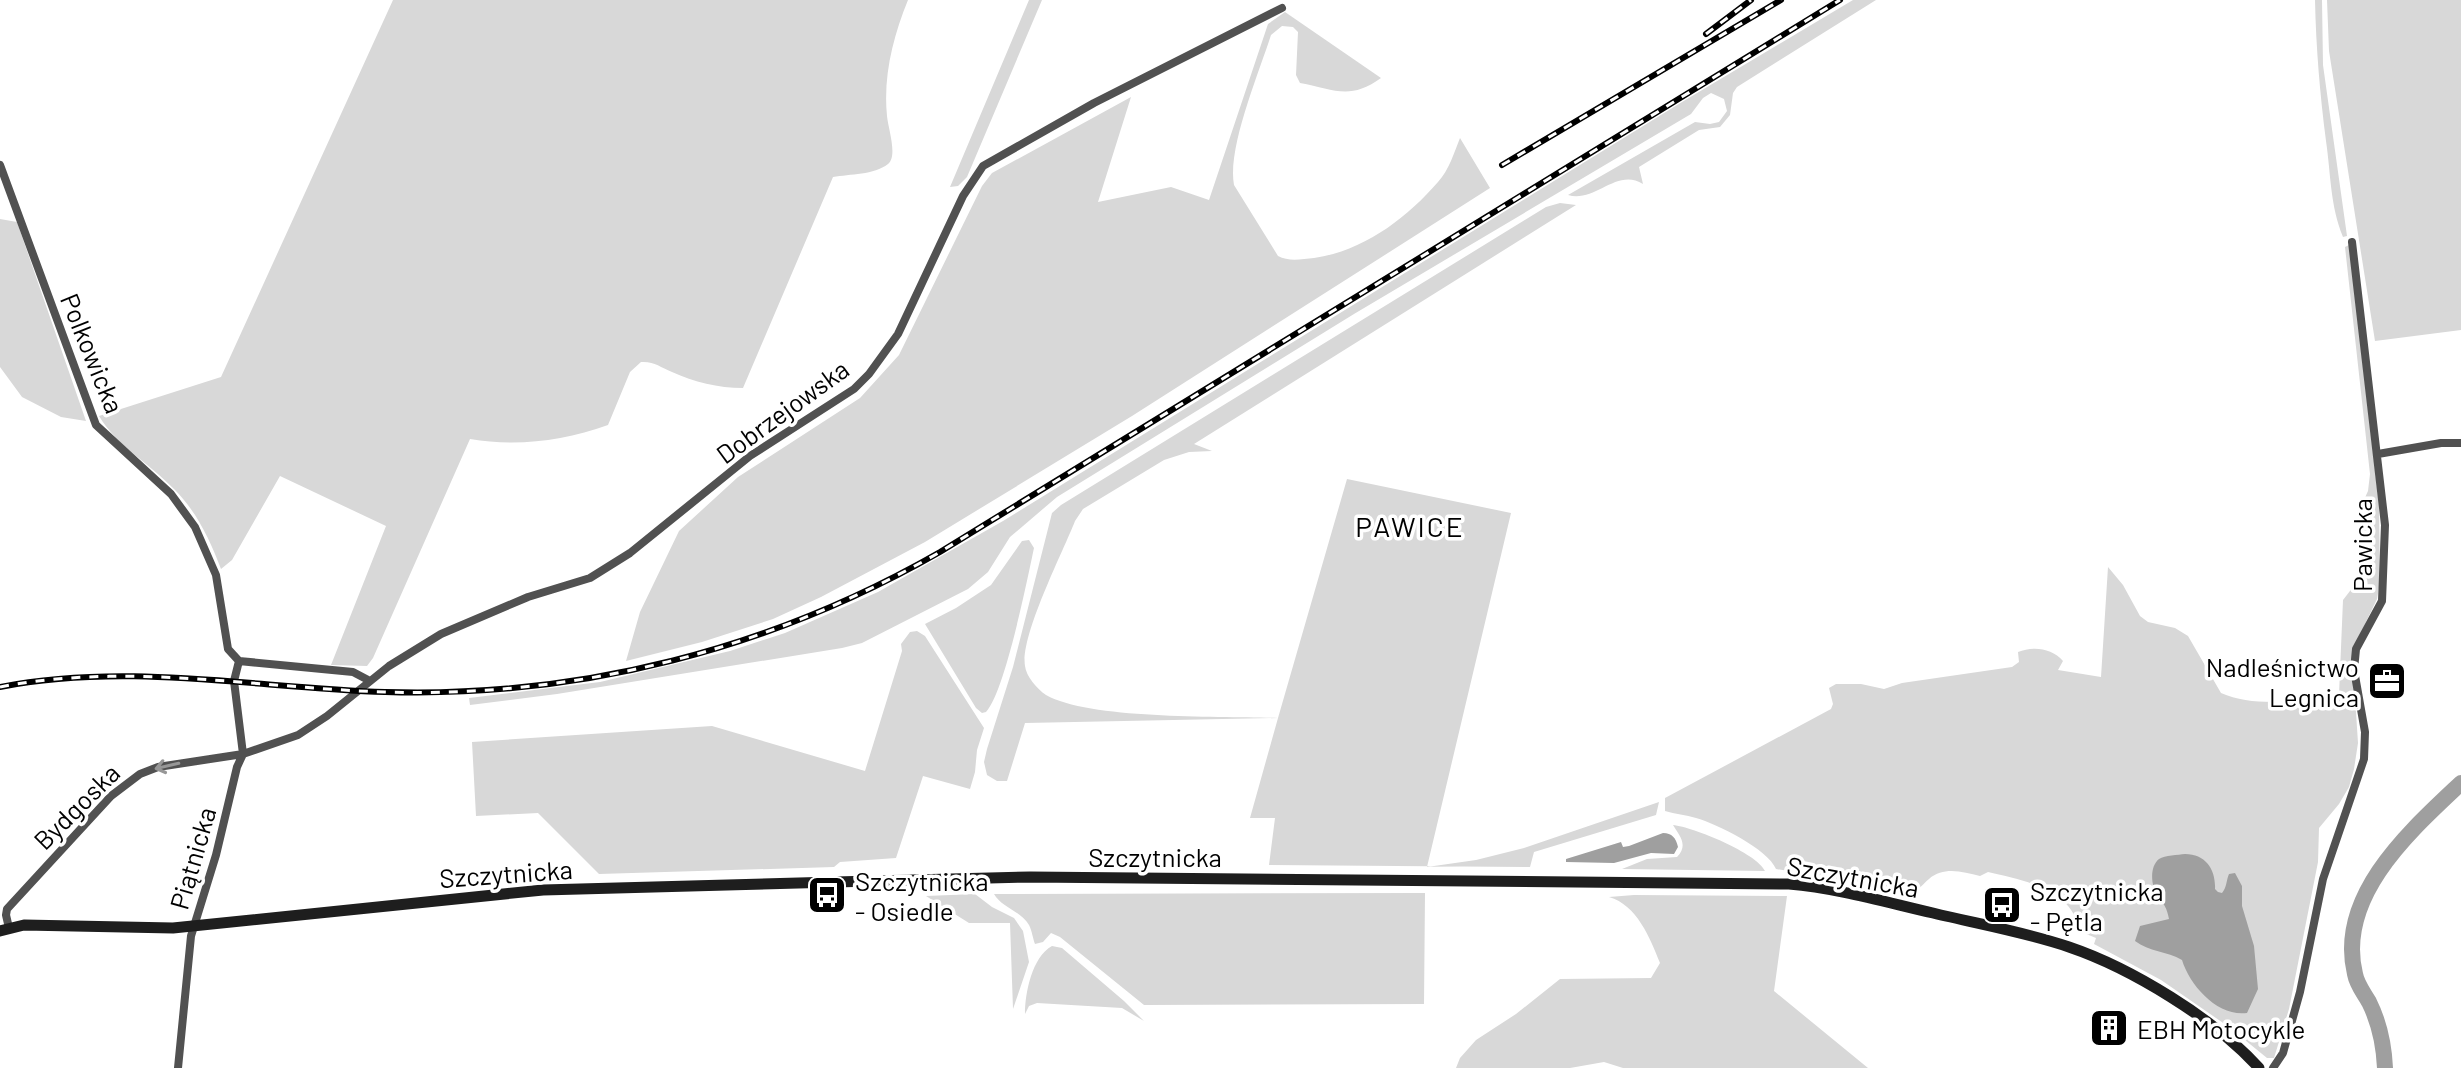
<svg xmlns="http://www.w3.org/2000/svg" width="2461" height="1068" font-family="Barlow,sans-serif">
<rect width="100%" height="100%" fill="#fff"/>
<path fill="#d8d8d8" d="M 393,0 L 908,0 C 893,37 883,76 887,116 C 888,128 898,156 888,164 C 874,175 850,174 833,177 L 743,388 C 718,388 694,382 672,372 C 660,367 654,361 641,362 L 630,372 L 608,425 C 563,441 517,447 470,439 L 373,658 L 367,666 L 331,665 L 386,526 L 280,476 L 232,560 L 221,569 C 210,540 197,512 174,489 C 150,464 117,446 99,416 L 221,377 Z
M 1029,0 L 1042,0 L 967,177 L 958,186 L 950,187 Z
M 1853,0 L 1876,0 L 1737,87 L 1733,93 L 1730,115 L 1720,127 L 1699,130 L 1639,167 L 1643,184 C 1617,167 1595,203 1568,195 L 1695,122 L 1710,124 L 1719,122 L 1727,111 L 1724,99 L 1711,93 L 1703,98 L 1691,114 L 1354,314 L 1057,497 L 1010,537 L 988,572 L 968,589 L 862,643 L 842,648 L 557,694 L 470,705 L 469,698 L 600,682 L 730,651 L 785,633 L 878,592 L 1003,521 L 1682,102 Z
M 2315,0 L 2322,0 L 2323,65 L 2347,236 L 2343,237 C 2330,205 2331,175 2326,141 C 2320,94 2316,48 2315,0 Z
M 2327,0 L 2461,0 L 2461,330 L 2375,341 L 2329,51 Z
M 1285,12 L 1381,78 C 1349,101 1334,89 1300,83 L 1296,75 L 1298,32 L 1293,27 L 1282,26 L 1271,35 C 1259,73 1227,148 1234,185 L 1278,256 C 1289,262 1302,259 1314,258 C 1363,251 1406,219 1438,182 C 1449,170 1454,153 1460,138 L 1490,188 L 1132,416 L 925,542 L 821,597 L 773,619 L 702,642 L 626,661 L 640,612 L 679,531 L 738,477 L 860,398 L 899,355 L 982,186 L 992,173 L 1131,97 L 1098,202 L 1171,187 L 1209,200 L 1268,24 Z
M 1560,203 L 1576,205 L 1194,444 L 1212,451 L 1189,452 L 1164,460 L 1083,509 L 1075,521 C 1063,552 1020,636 1025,666 C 1026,676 1037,689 1046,695 C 1090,720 1224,716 1278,718 L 1347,479 L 1511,513 L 1427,867 L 1476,860 L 1524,848 L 1659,802 L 1656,815 L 1534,852 L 1530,867 L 1269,865 L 1275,818 L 1250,818 L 1278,718 L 1025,723 L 1007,781 L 997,781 L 987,775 L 984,762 L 987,749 L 1013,667 L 1052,513 L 1061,505 L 1546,207 Z
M 0,219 L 17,222 L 86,421 L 61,417 L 22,397 L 0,367 Z
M 2349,245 L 2379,505 L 2380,581 L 2377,599 L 2352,651 L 2358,743 L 2354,769 L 2349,787 L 2339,804 L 2319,828 L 2318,862 L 2289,1009 L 2274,1058 L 2267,1058 L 2229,1027 L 2161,980 L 2094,944 L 2096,938 L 2079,931 C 2074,889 2022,880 1988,872 L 1980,876 C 1963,872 1944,866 1929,879 C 1923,884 1921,888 1914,891 L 1776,869 C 1768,849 1717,824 1696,818 C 1686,815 1675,814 1665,811 L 1665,798 L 1831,709 L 1833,704 L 1829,688 L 1836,684 L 1861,684 L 1884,689 L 1902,683 L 2012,667 L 2019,662 L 2018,652 C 2033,646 2052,648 2063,661 L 2058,670 L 2101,677 L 2108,567 L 2123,585 L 2140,616 L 2148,622 L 2175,628 L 2188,636 L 2221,693 C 2255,708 2303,701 2339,695 L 2343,600 L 2360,578 L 2359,511 L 2368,491 L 2370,474 L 2345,247 Z
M 1029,540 L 1034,548 C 1027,581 1005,691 986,712 L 982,713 L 976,708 L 925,624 L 956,608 L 991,585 L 1022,541 Z
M 917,631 L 925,636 L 984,728 L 977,750 L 975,772 L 970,789 L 923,776 L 896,858 L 840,862 L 834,867 L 599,874 L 538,813 L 476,816 L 472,742 L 712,726 L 865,771 L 902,651 L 901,644 L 910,632 Z
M 1673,825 C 1693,827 1757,853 1765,871 L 1622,869 L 1647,859 L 1677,857 C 1689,845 1679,835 1673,825 Z
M 1425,893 L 1424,1004 L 1144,1005 L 1060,937 L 1051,933 L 1043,942 L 1035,944 C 1033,939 1032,931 1029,925 C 1021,911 1001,907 994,894 Z
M 975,894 L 992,907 L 1014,918 L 1023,931 L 1029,962 L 1013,1009 L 1010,923 L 969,923 L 926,896 Z
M 1634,895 L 1787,896 L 1774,991 L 1868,1068 L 1623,1068 L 1604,1062 L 1570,1068 L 1456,1068 L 1460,1058 L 1476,1040 L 1516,1014 L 1560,979 L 1651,978 L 1660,963 C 1650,938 1637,905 1609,897 Z
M 1052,946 L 1062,948 L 1124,1001 L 1144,1021 L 1122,1008 L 1037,1003 L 1029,1006 L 1025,1014 C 1025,993 1032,957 1052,946 Z"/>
<path fill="#9f9f9f" d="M 1663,833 C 1672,833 1676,838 1678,847 L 1674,854 L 1651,853 L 1614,863 L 1566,862 L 1566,859 L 1621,842 L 1623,847 L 1629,846 Z
M 2185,854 C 2206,854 2216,870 2215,889 L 2218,892 L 2222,893 C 2227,887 2226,881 2229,874 L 2235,873 L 2242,886 L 2242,906 L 2254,946 L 2258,989 L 2247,1013 C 2218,1017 2190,986 2182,960 C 2167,951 2149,952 2135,941 L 2140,926 L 2169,919 C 2167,908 2164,904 2158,896 C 2151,887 2149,867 2159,859 C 2165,855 2178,855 2185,854 Z"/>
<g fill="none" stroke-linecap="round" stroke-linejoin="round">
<path stroke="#9f9f9f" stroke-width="16" d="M 2385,1068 C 2384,1046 2379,1022 2369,1002 C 2364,993 2357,985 2355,974 C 2336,896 2410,831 2461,783"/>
<path stroke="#515151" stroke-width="8" d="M 0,165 L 96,425 L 171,494 L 195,527 L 216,575 L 228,649 L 239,661
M 2378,454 L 2441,443 L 2461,443
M 239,661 L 353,672 L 370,681
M 9,928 L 6,915 L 7,909 L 111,796 L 140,774 L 158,767 L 243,754 L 298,735 L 327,716 L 389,666 L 441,634 L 528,597 L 590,578 L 630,553 L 750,456 L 854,389 L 869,374 L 898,334 L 963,196 L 983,166 L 1094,103 L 1282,8
M 178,1068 L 191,936 L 216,855 L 237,767 L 243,754 L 234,681 L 239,661
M 2273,1068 L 2283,1053 L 2300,992 L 2323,879 L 2364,759 L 2365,732 L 2354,670 L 2356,649 L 2382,601 L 2385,525 L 2352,242"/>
<path stroke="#1e1e1e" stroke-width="11" d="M 0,931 L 24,925 L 173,928 L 543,890 L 835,882 L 1030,877 L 1789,884 C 1837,888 1885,902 1933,913 C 1978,924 2025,932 2069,947 C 2131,968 2215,1019 2259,1068"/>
<defs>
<path id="rail" d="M 1706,34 L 1751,0
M 1502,165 L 1781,0
M 0,687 C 128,662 257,688 385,692 C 580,698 771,649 940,552 L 1840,0"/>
</defs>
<use href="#rail" stroke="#000" stroke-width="6"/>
<use href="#rail" stroke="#fff" stroke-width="3" stroke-dasharray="9" stroke-linecap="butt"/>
</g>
<defs><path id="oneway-shaft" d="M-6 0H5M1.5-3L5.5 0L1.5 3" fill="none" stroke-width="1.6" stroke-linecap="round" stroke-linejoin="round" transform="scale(2)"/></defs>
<use stroke="#979797" href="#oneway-shaft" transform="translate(167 766) rotate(167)"/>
<defs>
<symbol id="office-square" viewBox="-11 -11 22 22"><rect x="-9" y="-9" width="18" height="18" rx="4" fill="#000" stroke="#fff"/><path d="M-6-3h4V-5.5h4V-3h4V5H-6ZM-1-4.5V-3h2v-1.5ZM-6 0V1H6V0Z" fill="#fff"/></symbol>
<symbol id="bus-square" viewBox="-11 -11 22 22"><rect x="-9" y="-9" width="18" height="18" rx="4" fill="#000" stroke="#fff"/><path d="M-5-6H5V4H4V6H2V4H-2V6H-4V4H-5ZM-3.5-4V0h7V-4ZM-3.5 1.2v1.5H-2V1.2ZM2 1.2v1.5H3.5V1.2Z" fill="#fff"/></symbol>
<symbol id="building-square" viewBox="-11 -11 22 22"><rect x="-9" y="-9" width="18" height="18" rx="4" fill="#000" stroke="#fff"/><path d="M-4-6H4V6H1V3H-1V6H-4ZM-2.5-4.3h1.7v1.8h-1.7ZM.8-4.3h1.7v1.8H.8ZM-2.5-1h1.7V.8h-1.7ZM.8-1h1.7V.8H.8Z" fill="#fff"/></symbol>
</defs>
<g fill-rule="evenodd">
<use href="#office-square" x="2365" y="659" width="44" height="44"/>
<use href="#bus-square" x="805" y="873" width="44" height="44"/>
<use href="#bus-square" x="1980" y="883" width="44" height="44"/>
<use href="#building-square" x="2087" y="1006" width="44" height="44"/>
</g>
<g text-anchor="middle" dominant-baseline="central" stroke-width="7" stroke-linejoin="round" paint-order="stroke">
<g font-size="26" fill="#000" stroke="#fff">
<text transform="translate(93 353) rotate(68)">Polkowicka</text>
<text transform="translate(782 411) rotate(-36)">Dobrzejowska</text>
<text transform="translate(2361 545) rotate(-90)">Pawicka</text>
<text transform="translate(76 806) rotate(-45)">Bydgoska</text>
<text x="1155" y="856">Szczytnicka</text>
<text transform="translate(192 858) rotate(-74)">Piątnicka</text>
<text transform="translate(506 873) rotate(-4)">Szczytnicka</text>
<text transform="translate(1853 876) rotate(10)">Szczytnicka</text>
</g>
<g font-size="26" fill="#000" stroke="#fff" text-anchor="start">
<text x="2359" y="666" text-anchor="end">Nadleśnictwo<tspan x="2359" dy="30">Legnica</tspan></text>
<text x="855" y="880">Szczytnicka<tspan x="855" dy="30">- Osiedle</tspan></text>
<text x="2030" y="890">Szczytnicka<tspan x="2030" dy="30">- Pętla</tspan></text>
<text x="2137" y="1028">EBH Motocykle</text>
</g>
<g font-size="28" letter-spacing="2" fill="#000" stroke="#fff">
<text x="1410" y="526">PAWICE</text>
</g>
</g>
</svg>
